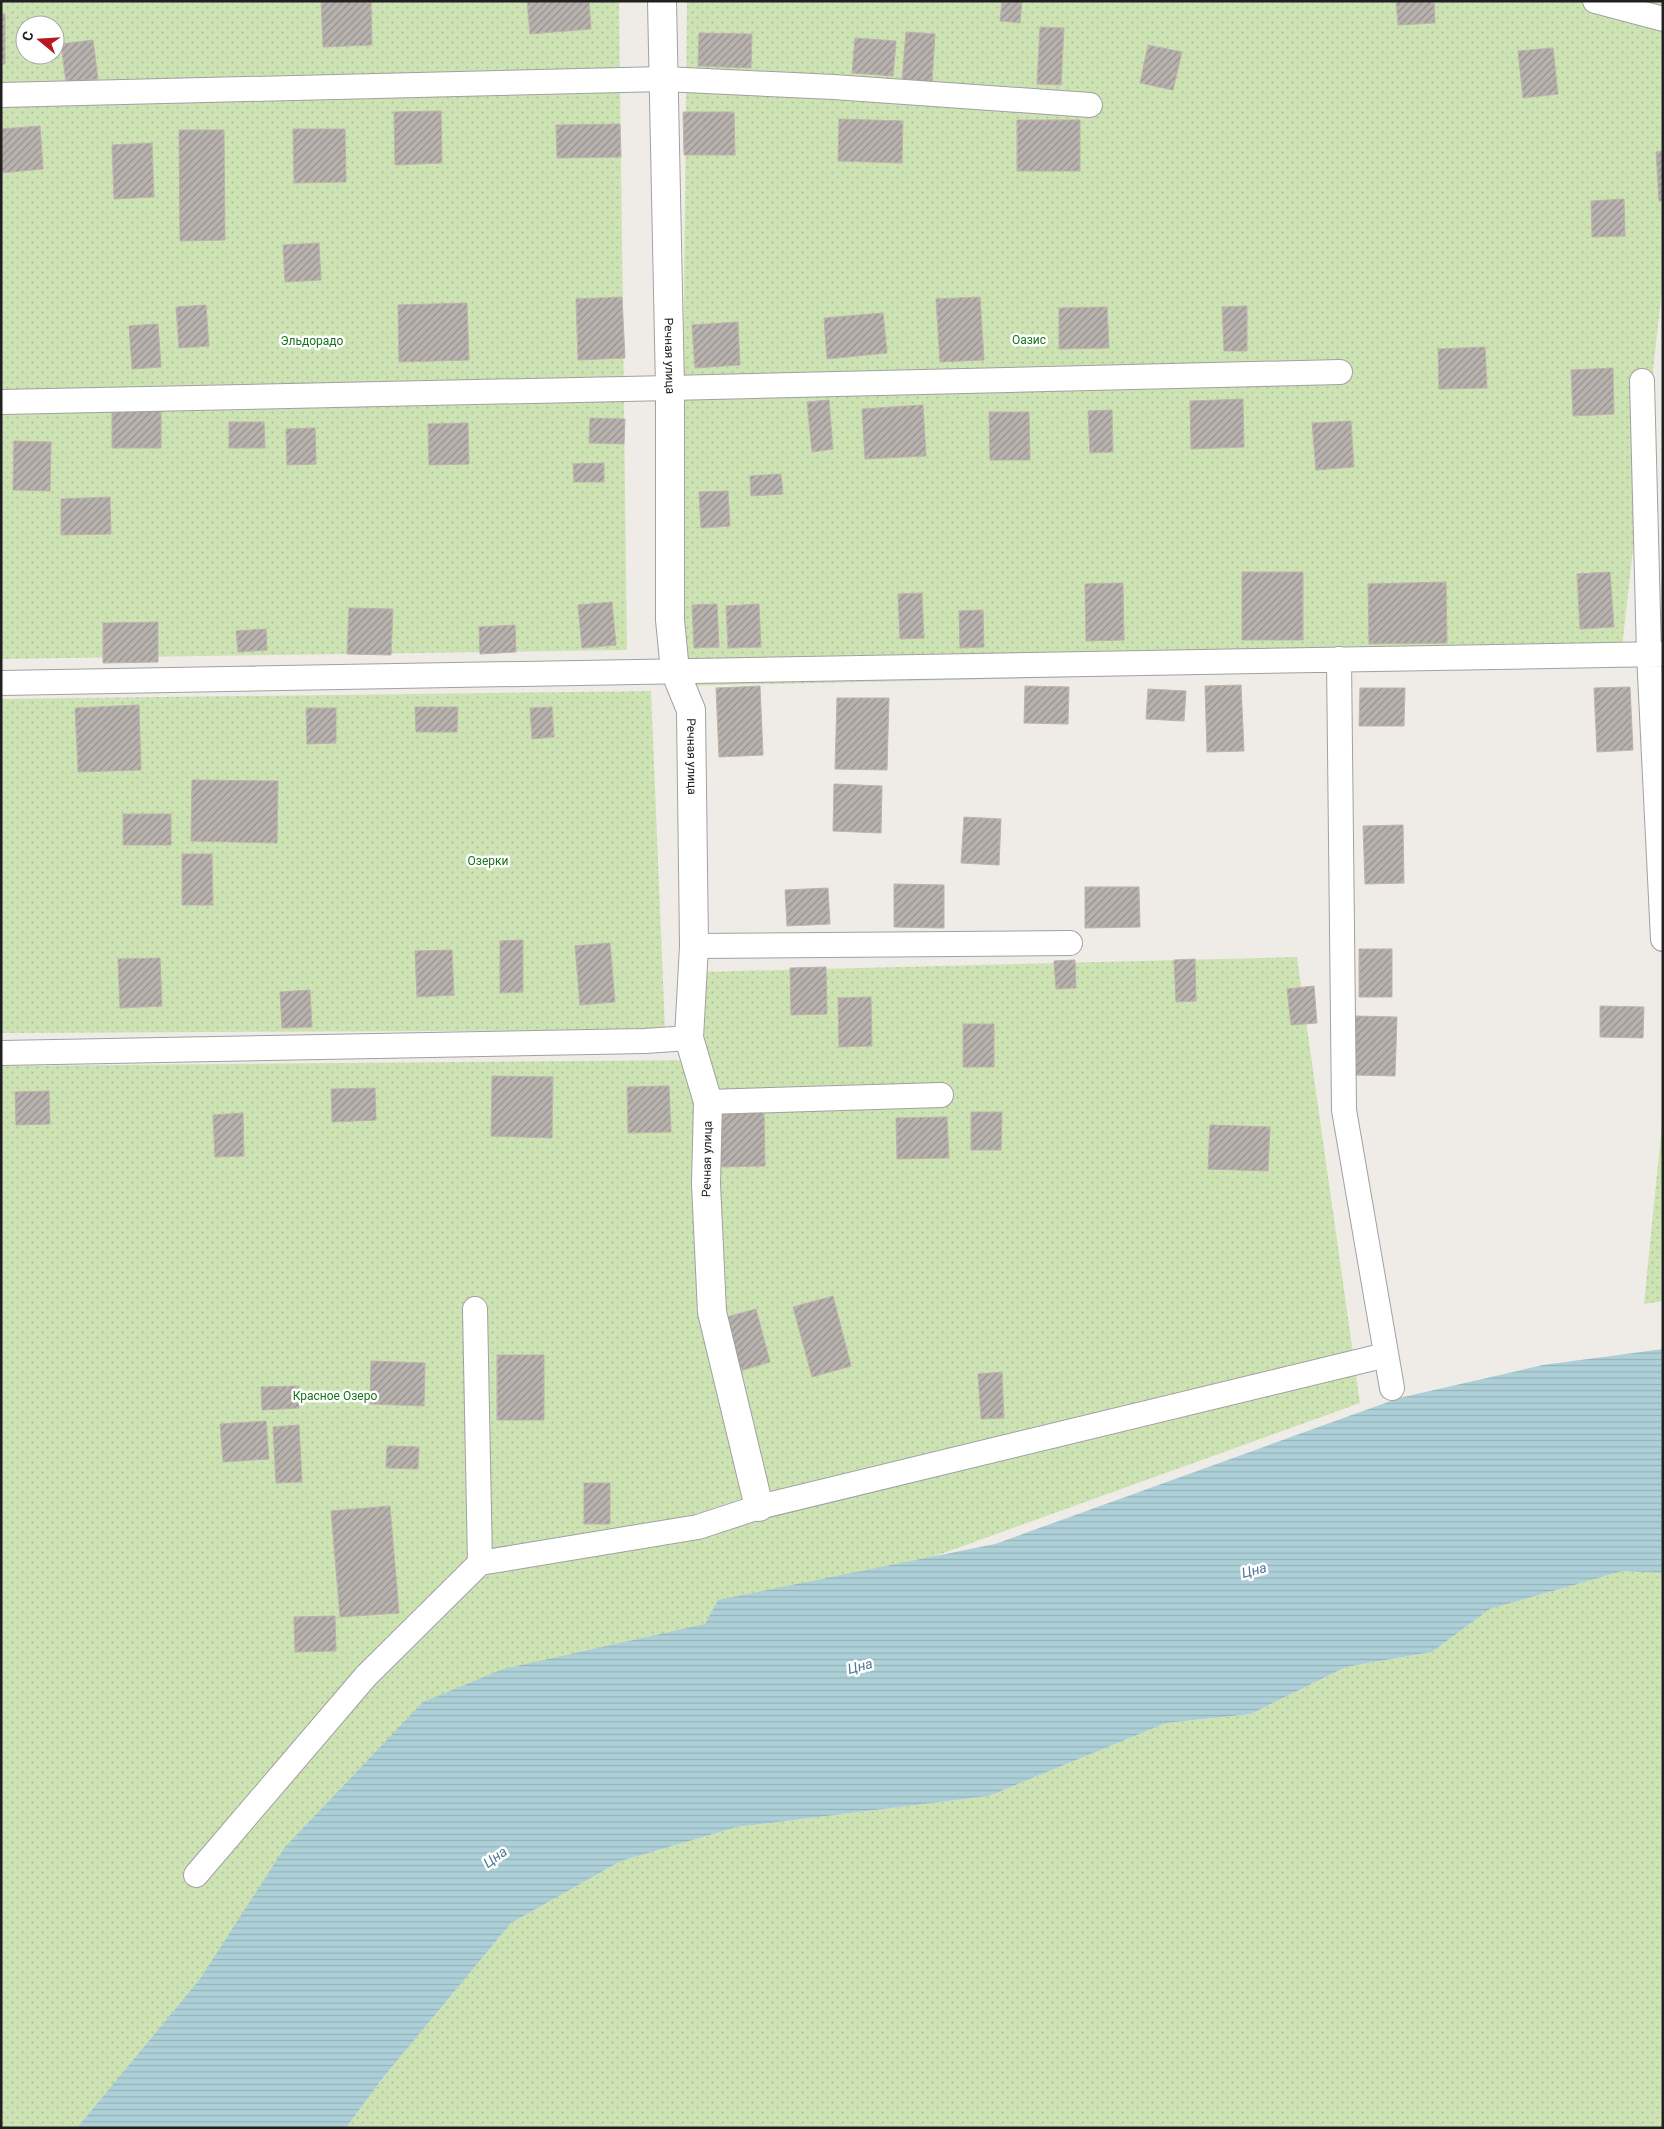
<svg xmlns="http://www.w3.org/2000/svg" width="1664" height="2129" font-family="Roboto,sans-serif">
<defs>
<pattern id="grass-dots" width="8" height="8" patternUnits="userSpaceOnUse" patternTransform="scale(1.25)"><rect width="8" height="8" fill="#cde3b4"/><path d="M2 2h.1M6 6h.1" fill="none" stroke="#b0c29a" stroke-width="1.8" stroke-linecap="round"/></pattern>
<pattern id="water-rules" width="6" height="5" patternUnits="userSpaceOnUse" patternTransform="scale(1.25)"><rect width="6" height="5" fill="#add0d8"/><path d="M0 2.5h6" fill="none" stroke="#95b2b9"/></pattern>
<pattern id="building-hatch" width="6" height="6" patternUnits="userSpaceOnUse" patternTransform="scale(1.25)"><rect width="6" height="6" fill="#b8b2ae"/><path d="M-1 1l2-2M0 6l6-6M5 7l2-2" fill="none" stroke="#95908d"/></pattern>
</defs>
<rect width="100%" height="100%" fill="#efece8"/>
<path fill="url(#grass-dots)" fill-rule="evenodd" d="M 1,1 L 619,1 L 627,650 L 1,659 ZM 25,25 L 55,25 L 55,55 L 25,55 Z
M 687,1 L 1663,1 L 1663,281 L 1620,665 L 680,686 Z
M 651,691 L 665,1030 L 1,1033 L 1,699 Z
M 1297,957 L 1360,1403 L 738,1627 L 113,2128 L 1,2128 L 1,1066 L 696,1060 L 698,972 Z
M 1663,1114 L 1663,1301 L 1644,1304 Z
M 1623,1571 L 1663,1573 L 1663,2128 L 346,2128 L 382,2079 L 511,1923 L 621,1861 L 737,1827 L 989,1796 L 1166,1723 L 1251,1714 L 1346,1667 L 1432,1652 L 1490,1609 Z"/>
<path fill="url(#water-rules)" d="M 1663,1349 L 1663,1573 L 1623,1571 L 1490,1609 L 1432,1652 L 1346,1667 L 1251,1714 L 1166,1723 L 989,1796 L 737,1827 L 621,1861 L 511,1923 L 382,2079 L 346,2128 L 77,2128 L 200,1979 L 285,1847 L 423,1702 L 503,1669 L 705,1624 L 718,1600 L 995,1544 L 1399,1398 L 1543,1365 Z"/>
<path fill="url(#building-hatch)" stroke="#bfb3ac" d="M 321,1 L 371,1 L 372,45 L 323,47 Z
M 527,1 L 589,1 L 591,29 L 530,34 Z
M 1002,1 L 1022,1 L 1020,23 L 1000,21 Z
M 1396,1 L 1434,1 L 1435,23 L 1398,25 Z
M 1,14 L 5,14 L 5,64 L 1,64 Z
M 1040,27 L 1064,28 L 1061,85 L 1037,84 Z
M 906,32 L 935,34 L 932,83 L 902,80 Z
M 699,33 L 752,34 L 751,68 L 698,66 Z
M 855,38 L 896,41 L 893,76 L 852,73 Z
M 93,40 L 98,79 L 66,82 L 61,44 Z
M 1148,45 L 1182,52 L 1173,90 L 1140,83 Z
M 1553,48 L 1558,94 L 1523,98 L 1518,51 Z
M 441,111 L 442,163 L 395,165 L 394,112 Z
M 683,112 L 734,112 L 735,155 L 684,155 Z
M 839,119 L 903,121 L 902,163 L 838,161 Z
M 1017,120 L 1080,120 L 1080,171 L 1017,171 Z
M 620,124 L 621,157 L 557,158 L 556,125 Z
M 40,126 L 43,169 L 1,173 L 1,129 Z
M 293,129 L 345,129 L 346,182 L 294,183 Z
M 179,130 L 224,130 L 225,240 L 180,241 Z
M 152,143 L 154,197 L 114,199 L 112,145 Z
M 1663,151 L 1663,201 L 1659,201 L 1656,152 Z
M 1624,199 L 1625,236 L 1592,237 L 1591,201 Z
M 319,243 L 321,280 L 285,282 L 283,245 Z
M 622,297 L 625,358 L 578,360 L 576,299 Z
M 980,297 L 984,360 L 940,362 L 936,299 Z
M 467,303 L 469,360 L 399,362 L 398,305 Z
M 206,305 L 209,346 L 179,348 L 176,307 Z
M 1247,306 L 1247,351 L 1224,351 L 1222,307 Z
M 1107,307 L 1109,348 L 1059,349 L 1059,308 Z
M 883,313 L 887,353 L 827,359 L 824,318 Z
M 738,322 L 740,365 L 695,368 L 692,325 Z
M 158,324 L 161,367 L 132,369 L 129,326 Z
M 1485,347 L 1487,388 L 1439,389 L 1438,349 Z
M 1613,368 L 1614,414 L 1573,416 L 1571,370 Z
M 1243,399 L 1244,447 L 1191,449 L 1190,401 Z
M 829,400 L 833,449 L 812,452 L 807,402 Z
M 923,405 L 926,456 L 865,459 L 862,409 Z
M 1112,410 L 1113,452 L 1090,453 L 1088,411 Z
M 161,411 L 161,448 L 112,448 L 112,412 Z
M 989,412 L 1029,412 L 1030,460 L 990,460 Z
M 590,418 L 625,419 L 624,444 L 589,443 Z
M 1351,421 L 1354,467 L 1316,470 L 1312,423 Z
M 229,422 L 264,422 L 265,448 L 229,448 Z
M 468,423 L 469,464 L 429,465 L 428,424 Z
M 315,428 L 316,464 L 287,465 L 286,429 Z
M 14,441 L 51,442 L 50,491 L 13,490 Z
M 604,463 L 604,482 L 574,482 L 573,464 Z
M 781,474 L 783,494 L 751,496 L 750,476 Z
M 728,491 L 730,526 L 701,528 L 699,492 Z
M 110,497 L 111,534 L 61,535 L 61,499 Z
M 1242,572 L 1303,572 L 1303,640 L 1242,640 Z
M 1610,572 L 1614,627 L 1580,629 L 1577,574 Z
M 1446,582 L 1447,643 L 1369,644 L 1368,584 Z
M 1123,583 L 1124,640 L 1086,641 L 1085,584 Z
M 922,593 L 924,638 L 900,639 L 898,594 Z
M 612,602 L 616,645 L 582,648 L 578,605 Z
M 717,604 L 719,647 L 694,648 L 692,605 Z
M 759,604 L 761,647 L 728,648 L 726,606 Z
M 349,608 L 393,609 L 391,655 L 347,654 Z
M 983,610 L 984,647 L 960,648 L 959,611 Z
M 158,622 L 158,662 L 103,663 L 103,623 Z
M 515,625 L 516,652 L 480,654 L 479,627 Z
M 266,629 L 267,650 L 238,652 L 236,631 Z
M 1241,685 L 1244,751 L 1207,752 L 1205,686 Z
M 760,686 L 763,755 L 719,757 L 716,688 Z
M 1025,686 L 1069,687 L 1068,724 L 1024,723 Z
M 1630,687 L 1633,750 L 1597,752 L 1594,688 Z
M 1360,688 L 1405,688 L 1404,726 L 1359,726 Z
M 1148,689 L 1186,691 L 1184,721 L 1146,719 Z
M 837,698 L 889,698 L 887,770 L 835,769 Z
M 139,705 L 141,770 L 78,772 L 75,708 Z
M 415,707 L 458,707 L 457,732 L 416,732 Z
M 552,707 L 554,737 L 532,739 L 530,708 Z
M 306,708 L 336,708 L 336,743 L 307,744 Z
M 192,780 L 278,781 L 277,843 L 191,841 Z
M 834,784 L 882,786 L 881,833 L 833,831 Z
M 123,814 L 171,814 L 171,845 L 123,845 Z
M 964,817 L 1001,819 L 999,865 L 961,863 Z
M 1403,825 L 1404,883 L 1365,884 L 1363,826 Z
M 182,854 L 212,854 L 213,905 L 182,905 Z
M 894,884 L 944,885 L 944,928 L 894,927 Z
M 1085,887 L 1139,887 L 1140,927 L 1085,928 Z
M 828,888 L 830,924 L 787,926 L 785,890 Z
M 523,940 L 523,992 L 500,993 L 500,941 Z
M 610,943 L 615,1002 L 580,1005 L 575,946 Z
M 1359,949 L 1392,949 L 1392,997 L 1359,997 Z
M 452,950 L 454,995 L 417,997 L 415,951 Z
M 160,958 L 162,1006 L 120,1008 L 118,959 Z
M 1195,959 L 1196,1001 L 1176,1002 L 1174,960 Z
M 1075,960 L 1076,988 L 1056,989 L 1054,961 Z
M 826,967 L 827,1014 L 791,1015 L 790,968 Z
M 1314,986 L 1317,1023 L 1291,1025 L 1287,989 Z
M 310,990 L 312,1027 L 282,1028 L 280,992 Z
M 871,997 L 872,1046 L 839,1047 L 838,998 Z
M 1600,1006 L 1644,1007 L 1643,1038 L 1600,1037 Z
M 1355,1016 L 1397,1017 L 1395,1076 L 1354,1075 Z
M 963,1024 L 994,1024 L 994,1067 L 963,1067 Z
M 492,1076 L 553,1077 L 552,1138 L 491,1136 Z
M 669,1086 L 671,1132 L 628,1133 L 627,1087 Z
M 375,1088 L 376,1120 L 332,1122 L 331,1089 Z
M 49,1091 L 50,1124 L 16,1125 L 15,1092 Z
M 764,1112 L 765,1166 L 715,1167 L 714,1113 Z
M 971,1112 L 1002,1112 L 1001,1150 L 971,1150 Z
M 243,1113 L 244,1156 L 215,1157 L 213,1115 Z
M 947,1117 L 949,1158 L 897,1159 L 896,1118 Z
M 1210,1125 L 1270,1127 L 1268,1171 L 1208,1169 Z
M 833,1296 L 851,1366 L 812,1377 L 793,1307 Z
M 756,1309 L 770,1362 L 737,1372 L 723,1318 Z
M 497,1355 L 544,1355 L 544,1420 L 497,1420 Z
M 371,1361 L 425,1363 L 424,1406 L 370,1404 Z
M 1002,1372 L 1004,1418 L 981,1419 L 978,1374 Z
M 299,1386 L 299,1408 L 262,1410 L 261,1387 Z
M 266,1421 L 269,1459 L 223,1462 L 220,1424 Z
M 299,1425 L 302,1482 L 276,1483 L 273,1427 Z
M 387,1446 L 419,1447 L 418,1469 L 386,1468 Z
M 584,1483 L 610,1483 L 610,1524 L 584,1524 Z
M 390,1506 L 399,1613 L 340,1617 L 331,1511 Z
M 335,1616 L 336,1651 L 295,1652 L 294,1617 Z"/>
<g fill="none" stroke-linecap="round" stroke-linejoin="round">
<defs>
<path id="lane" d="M 1595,1 L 1663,19
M 1,95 L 664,79 L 834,87 L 1090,105
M 1642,381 L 1649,654 L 1663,939
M 1,402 L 670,388 L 1340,372
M 1339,659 L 1344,1110 L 1392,1388
M 1,683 L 1663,654
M 694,946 L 1070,943
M 1,1053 L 645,1041 L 689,1038
M 708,1102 L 941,1095
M 475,1309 L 480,1563
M 196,1875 L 366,1676 L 480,1563 L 698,1527 L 759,1507 L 1386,1355"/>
<g id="street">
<path id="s1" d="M 662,1 L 670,388 L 670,620 L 675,671 L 691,710 L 694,946 L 689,1038 L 708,1102 L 706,1184 L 712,1312 L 759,1507"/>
</g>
</defs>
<use href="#lane" stroke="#a1a1a1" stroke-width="26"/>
<use href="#street" stroke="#a1a1a1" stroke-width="30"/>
<use href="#lane" stroke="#fff" stroke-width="24"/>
<use href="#street" stroke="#fff" stroke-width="28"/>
</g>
<g text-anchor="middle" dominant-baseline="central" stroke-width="5" stroke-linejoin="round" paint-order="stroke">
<g font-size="12" fill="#19731c" stroke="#fff">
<text x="1029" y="340">Оазис</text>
<text x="312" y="341">Эльдорадо</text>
<text x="488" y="861">Озерки</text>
<text x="335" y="1396">Красное Озеро</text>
</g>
<g font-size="12" fill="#202020" stroke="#fff">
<text stroke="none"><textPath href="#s1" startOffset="355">Речная улица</textPath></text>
<text stroke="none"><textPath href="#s1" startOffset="759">Речная улица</textPath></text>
<text transform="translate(707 1159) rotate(-89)">Речная улица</text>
</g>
<g font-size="14" font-style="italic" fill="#507796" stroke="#fff">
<text transform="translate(1254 1570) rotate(-14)">Цна</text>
<text transform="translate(860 1666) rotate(-14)">Цна</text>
<text transform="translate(495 1857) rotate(-36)">Цна</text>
</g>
</g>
<rect width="1664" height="2129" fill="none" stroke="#202020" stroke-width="5"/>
<g transform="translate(40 40) rotate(288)"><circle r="24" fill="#ffffff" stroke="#a6a6a6"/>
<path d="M0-4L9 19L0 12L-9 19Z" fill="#b81820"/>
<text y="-8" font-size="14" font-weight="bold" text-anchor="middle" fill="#202020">С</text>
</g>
</svg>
